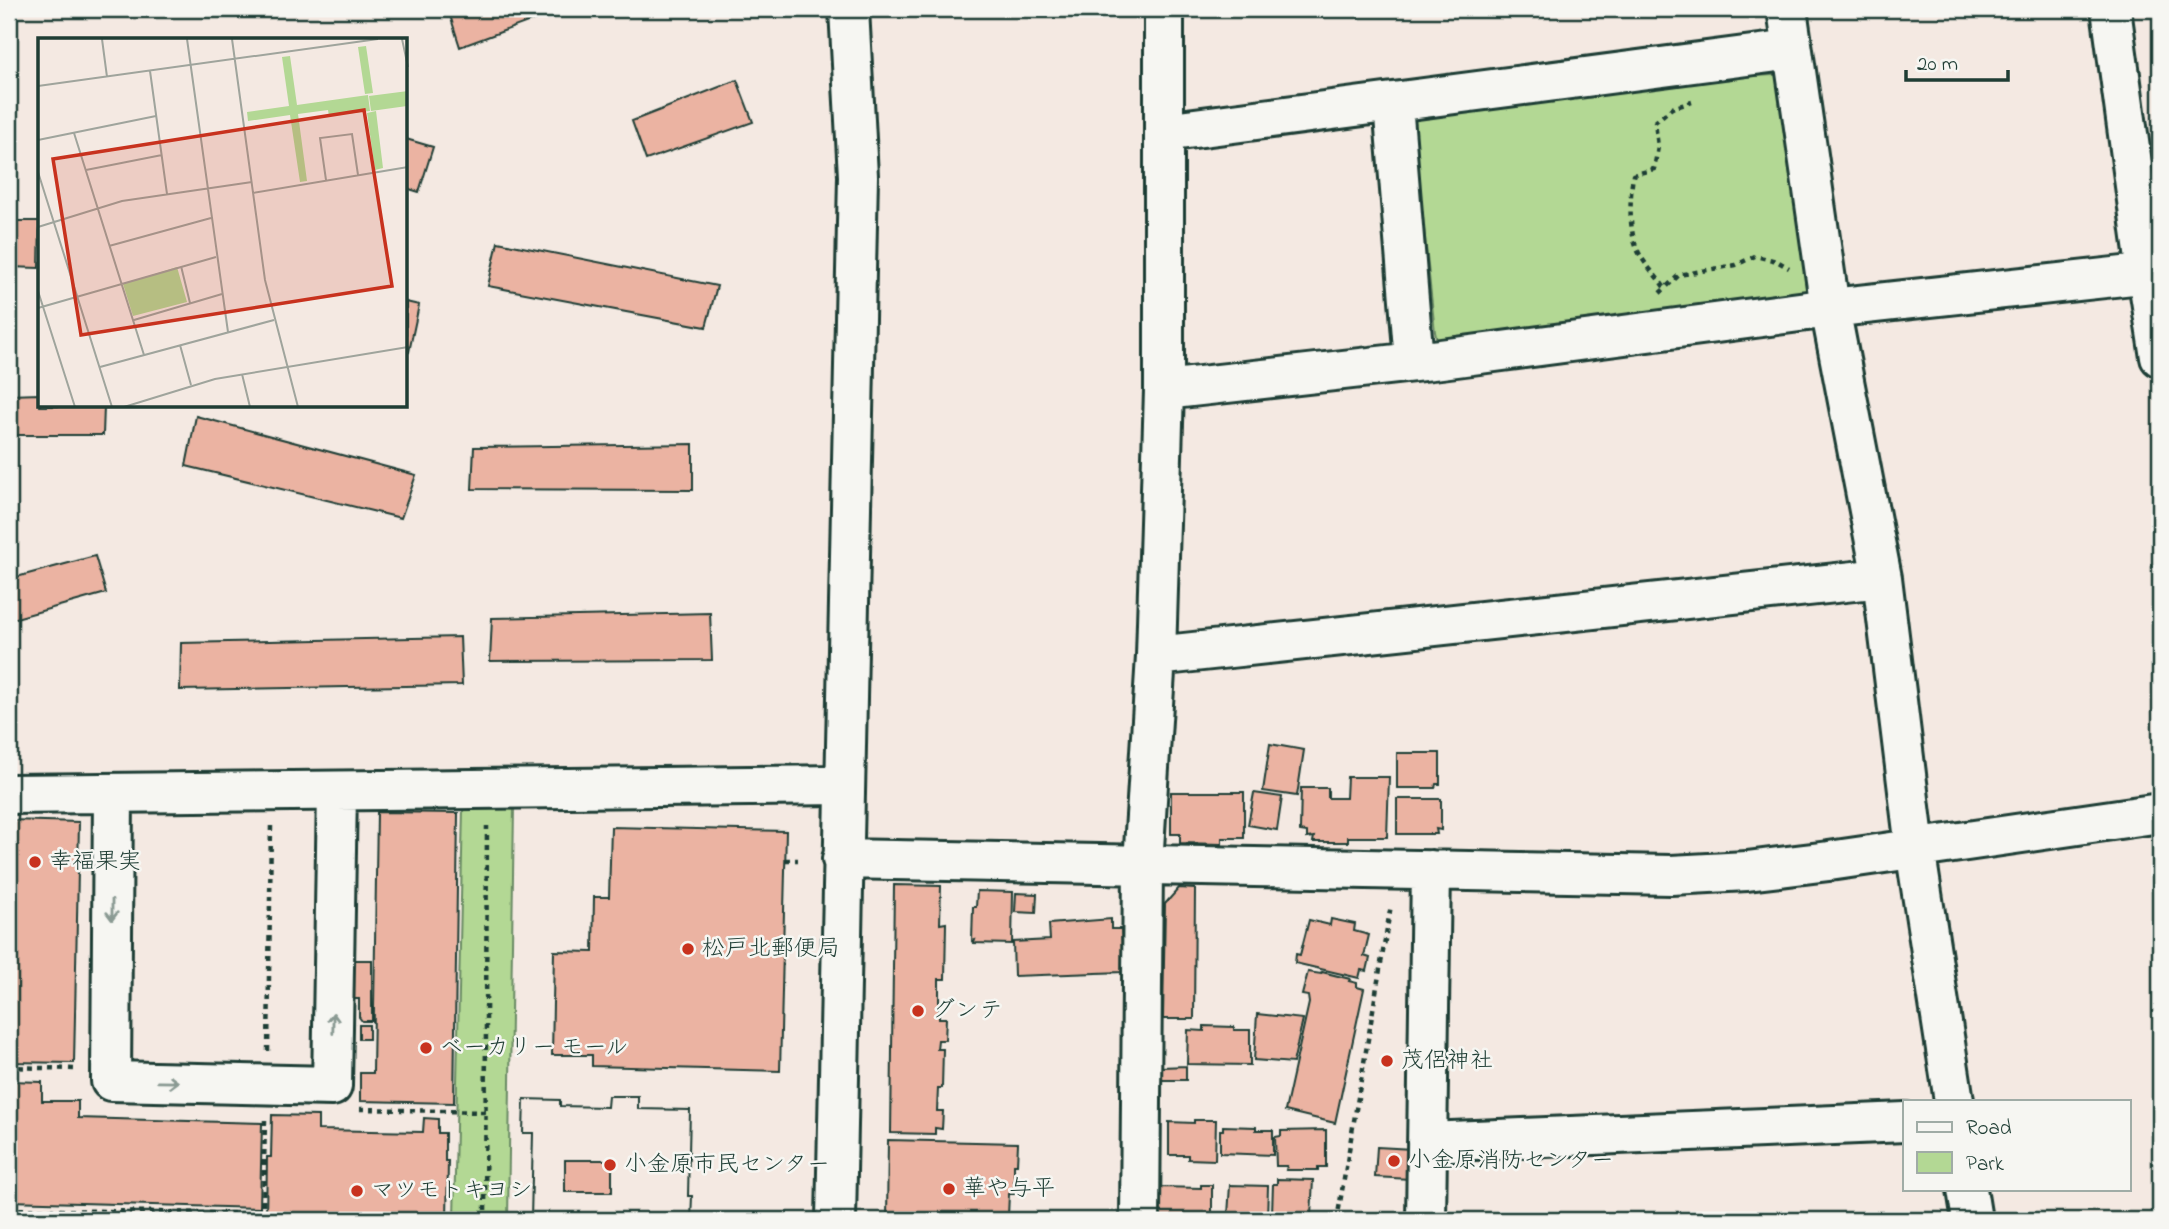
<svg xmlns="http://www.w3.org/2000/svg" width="2169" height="1229" font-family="'Indie Flower','Klee One',sans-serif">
<rect width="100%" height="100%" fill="#f4e9e2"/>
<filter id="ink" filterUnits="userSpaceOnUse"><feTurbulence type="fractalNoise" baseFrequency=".0143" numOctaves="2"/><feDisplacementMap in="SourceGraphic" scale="14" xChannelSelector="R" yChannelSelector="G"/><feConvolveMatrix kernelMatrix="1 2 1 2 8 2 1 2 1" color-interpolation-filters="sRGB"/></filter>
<g filter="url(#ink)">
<path fill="#b3d894" stroke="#698a64" stroke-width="2" d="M 1795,74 L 1830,308 L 1441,359 L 1435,332 L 1412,115 L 1698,79 Z
M 514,807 L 508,1220 L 454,1220 L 463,808 Z"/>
<path fill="#ebb3a2" stroke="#1f3d34" stroke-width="2" fill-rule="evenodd" d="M 448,9 L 563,9 L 460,47 Z
M 737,80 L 753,122 L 646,160 L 632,121 Z
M 406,139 L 433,147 L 419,192 L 406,188 Z
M 9,221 L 40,221 L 39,268 L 9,267 Z
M 498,242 L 717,286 L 706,327 L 488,286 Z
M 406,302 L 419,305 L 409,352 L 406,351 Z
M 40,394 L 40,406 L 104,406 L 103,435 L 9,435 L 9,395 Z
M 196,416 L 416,475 L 401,518 L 186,466 Z
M 693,444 L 693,490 L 472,489 L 474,447 Z
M 95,556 L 106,593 L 9,620 L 9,579 Z
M 710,613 L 712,660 L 490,661 L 492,618 Z
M 460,637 L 462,685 L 180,690 L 181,643 Z
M 1270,744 L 1304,750 L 1297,796 L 1263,791 Z
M 1397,753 L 1440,753 L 1440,784 L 1436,784 L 1435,788 L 1397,788 Z
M 1347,777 L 1389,777 L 1387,837 L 1348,837 L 1348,842 L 1313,842 L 1314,837 L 1307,838 L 1307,832 L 1300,831 L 1301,788 L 1328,788 L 1328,798 L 1346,798 Z
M 1171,792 L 1244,792 L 1244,838 L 1222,838 L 1222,844 L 1180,843 L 1180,834 L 1171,834 Z
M 1254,793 L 1282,797 L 1277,830 L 1248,825 Z
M 1397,799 L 1441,799 L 1441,830 L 1436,829 L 1437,834 L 1397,834 Z
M 377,812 L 458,813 L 454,1103 L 360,1101 L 360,1073 L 373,1073 Z
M 9,820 L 79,822 L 74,1063 L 9,1062 Z
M 611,827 L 786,831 L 780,1071 L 592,1066 L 592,1055 L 552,1055 L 554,951 L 593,952 L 594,897 L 609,897 Z
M 894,885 L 941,886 L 940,924 L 946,923 L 945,979 L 939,979 L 939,1018 L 946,1018 L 945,1040 L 938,1040 L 937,1049 L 943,1049 L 942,1088 L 938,1088 L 937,1111 L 943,1111 L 942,1129 L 935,1128 L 935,1134 L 891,1133 Z
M 1179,888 L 1195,889 L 1194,1019 L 1163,1019 L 1165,904 Z
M 977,891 L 1013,892 L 1012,944 L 974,943 L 975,940 L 972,941 L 973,907 L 976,907 Z
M 1016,893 L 1037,894 L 1036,913 L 1015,912 Z
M 1111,919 L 1111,929 L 1121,929 L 1123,972 L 1014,976 L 1013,942 L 1050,940 L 1049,924 Z
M 1331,919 L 1355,924 L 1354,931 L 1369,935 L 1364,956 L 1370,958 L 1367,971 L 1361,970 L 1359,978 L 1295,963 L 1296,954 L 1300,955 L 1309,920 L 1330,925 Z
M 351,960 L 372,960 L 372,1021 L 362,1021 L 359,1017 L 359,999 L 350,999 Z
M 1308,972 L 1321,974 L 1322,972 L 1350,979 L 1349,981 L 1357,983 L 1357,987 L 1364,989 L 1335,1123 L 1285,1111 L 1309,1003 L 1308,996 L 1302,995 Z
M 1257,1014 L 1303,1019 L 1293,1063 L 1254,1060 Z
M 359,1025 L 369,1025 L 369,1039 L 359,1039 Z
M 1204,1026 L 1234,1027 L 1234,1030 L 1250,1030 L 1250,1065 L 1187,1064 L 1188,1030 L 1204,1031 Z
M 1186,1066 L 1186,1080 L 1162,1080 L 1162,1067 Z
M 9,1081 L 42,1082 L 42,1101 L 78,1101 L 78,1118 L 262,1123 L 260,1208 L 9,1201 Z
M 608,1096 L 638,1096 L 638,1109 L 690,1110 L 688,1196 L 692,1196 L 691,1220 L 531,1220 L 533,1133 L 523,1133 L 524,1099 L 560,1100 L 560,1106 L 607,1107 ZM 565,1160 L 612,1160 L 612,1192 L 565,1192 Z
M 608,1096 L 638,1096 L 638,1109 L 690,1110 L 688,1196 L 692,1196 L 691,1220 L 531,1220 L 533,1133 L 523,1133 L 524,1099 L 560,1100 L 560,1106 L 607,1107 Z
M 272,1115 L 318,1116 L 318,1130 L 423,1132 L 424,1118 L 438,1119 L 438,1133 L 445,1133 L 445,1161 L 448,1161 L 447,1220 L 266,1220 L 267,1157 L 271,1157 Z
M 1194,1120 L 1216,1120 L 1215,1160 L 1188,1159 L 1188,1155 L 1169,1155 L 1169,1122 L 1194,1123 Z
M 1223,1126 L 1256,1127 L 1256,1130 L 1273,1130 L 1273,1155 L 1220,1153 L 1220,1130 L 1223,1130 Z
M 1326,1130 L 1326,1167 L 1318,1167 L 1318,1170 L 1286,1170 L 1287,1166 L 1276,1166 L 1275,1137 L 1281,1136 L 1281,1131 Z
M 888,1140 L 1018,1143 L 1017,1164 L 1014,1164 L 1014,1194 L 1009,1194 L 1008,1216 L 1012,1216 L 1012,1220 L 887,1220 Z
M 1377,1147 L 1412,1149 L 1410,1179 L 1375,1177 Z
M 1277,1179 L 1313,1180 L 1311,1216 L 1272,1214 L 1273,1184 L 1277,1184 Z
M 1201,1185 L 1212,1185 L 1212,1217 L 1160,1216 L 1160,1187 L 1201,1188 Z
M 1230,1185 L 1268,1186 L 1267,1218 L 1228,1215 Z"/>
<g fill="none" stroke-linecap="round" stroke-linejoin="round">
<defs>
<path id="minor" d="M 1787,9 L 1830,308 L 1882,578 L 1915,848 L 1954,1101
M 2111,9 L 2147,274 L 2160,357
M 1393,104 L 1414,361
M 1164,132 L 1792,50
M 1164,390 L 1441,359 L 1830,308 L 2160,272
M 1156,656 L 1882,578
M 113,793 L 111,1081 L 332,1086 L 337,791
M 9,794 L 844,785
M 842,859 L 1671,875 L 1747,871 L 1829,861 L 2160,813
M 1427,1142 L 1905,1122
M 1967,1189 L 1972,1220
M 836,1220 L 858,176 L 849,9
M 1140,1220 L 1143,864 L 1156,656 L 1164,390 L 1164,9
M 1426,1220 L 1431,870"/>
</defs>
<use href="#minor" stroke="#1f3d34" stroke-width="44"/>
<path stroke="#1f3d34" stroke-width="4.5" stroke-dasharray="5 5" stroke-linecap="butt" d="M 1664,287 C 1656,275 1644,264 1638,251 C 1628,230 1630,198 1633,175 L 1654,169 L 1658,147 L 1655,122 L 1672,108 L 1692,102
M 1660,293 L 1679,275 L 1736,265 L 1755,256 L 1777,261 L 1789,268
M 785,860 L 798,860
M 268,1051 L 271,825
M 9,1067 L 75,1069
M 360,1109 L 485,1112
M 9,1209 L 253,1214 L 253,1220
M 253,1214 L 263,1215 L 265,1120
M 691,1217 L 751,1220
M 485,1220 L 487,826
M 1337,1220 L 1391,905"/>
<use href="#minor" stroke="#f6f6f2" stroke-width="38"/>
</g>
<defs><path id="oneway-shaft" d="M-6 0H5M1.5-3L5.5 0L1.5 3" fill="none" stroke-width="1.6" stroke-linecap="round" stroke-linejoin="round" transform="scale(1.75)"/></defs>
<g stroke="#8a9a93">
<use href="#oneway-shaft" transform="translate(112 910) rotate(90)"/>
<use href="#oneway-shaft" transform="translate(333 1023) rotate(-89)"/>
<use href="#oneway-shaft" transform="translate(168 1082) rotate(1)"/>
</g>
</g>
<g fill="#c8321e" stroke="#f6f6f2" stroke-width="2.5">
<circle cx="35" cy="862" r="7"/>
<circle cx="688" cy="949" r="7"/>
<circle cx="918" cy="1011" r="7"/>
<circle cx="426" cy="1048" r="7"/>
<circle cx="1387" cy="1061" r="7"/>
<circle cx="1394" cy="1161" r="7"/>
<circle cx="610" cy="1165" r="7"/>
<circle cx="949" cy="1189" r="7"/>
<circle cx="357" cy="1191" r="7"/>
</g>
<g text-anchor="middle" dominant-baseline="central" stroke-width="5" stroke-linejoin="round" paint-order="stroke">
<g font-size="23" fill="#1f3d34" stroke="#f6f6f2" text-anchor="start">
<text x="49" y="862">幸福果実</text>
<text x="702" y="949">松戸北郵便局</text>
<text x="932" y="1011">グンテ</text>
<text x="440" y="1048">ベーカリー モール</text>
<text x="1401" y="1061">茂侶神社</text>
<text x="1408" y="1161">小金原消防センター</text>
<text x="624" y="1165">小金原市民センター</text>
<text x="963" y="1189">華や与平</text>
<text x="371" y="1191">マツモトキヨシ</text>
</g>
</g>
<g transform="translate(38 38)">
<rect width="369" height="369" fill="#f4e9e2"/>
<path d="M 328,8 L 335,55 L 327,56 L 320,9 ZM 252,18 L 259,67 L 330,57 L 332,73 L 291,78 L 290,72 L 260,76 L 269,143 L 262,144 L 252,77 L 210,83 L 209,74 L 251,68 L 244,19 ZM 370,53 L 369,68 L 333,73 L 331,58 ZM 338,73 L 345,130 L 337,132 L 329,75 ZM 139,229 L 149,264 L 95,278 L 85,246 Z" fill="#b3d894"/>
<path fill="none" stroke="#9fa49c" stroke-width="2" d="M 64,1 L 69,39M 149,1 L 190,294M 194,1 L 227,242 L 260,369M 364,1 L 370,29M 112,33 L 129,156M 0,48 L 340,1M 36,95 L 106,317M 0,102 L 118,78M 48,132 L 124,117M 0,134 L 74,369M 288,142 L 282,100 L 314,96 L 320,137M 215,155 L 370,129M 0,189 L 84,163 L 214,144M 71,208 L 173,180M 143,228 L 152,265M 0,253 L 37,369M 0,270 L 178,219M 96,282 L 184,256M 142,307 L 153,347M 62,329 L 236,282M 204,336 L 212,369M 86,369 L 177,341 L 370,309"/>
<path fill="#c8321e" fill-opacity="0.15" stroke="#c8321e" stroke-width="3.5" d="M 326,72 L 354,248 L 43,297 L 15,121 Z"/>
<rect width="369" height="369" fill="none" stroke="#1f3d34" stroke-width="3.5"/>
</g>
<rect width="2169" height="1229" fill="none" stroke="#f6f6f2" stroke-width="35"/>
<rect x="18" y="18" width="2134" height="1194" fill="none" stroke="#1f3d34" stroke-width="2.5" filter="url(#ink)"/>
<rect x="1903" y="1100" width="228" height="91" fill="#f6f6f2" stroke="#a0aca6" stroke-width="2"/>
<rect x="1917" y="1122" width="35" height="10" fill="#f6f6f2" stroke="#a0aca6" stroke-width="2"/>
<text x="1966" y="1134" font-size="21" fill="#1f3d34">Road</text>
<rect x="1917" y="1152" width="35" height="21" fill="#b3d894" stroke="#a0aca6" stroke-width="2"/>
<text x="1966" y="1170" font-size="21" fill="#1f3d34">Park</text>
<path d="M1906 70v10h102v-10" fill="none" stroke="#1f3d34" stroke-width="3.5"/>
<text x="1917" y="70" font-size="21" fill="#1f3d34" stroke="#f6f6f2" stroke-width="5" paint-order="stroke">20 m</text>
</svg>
